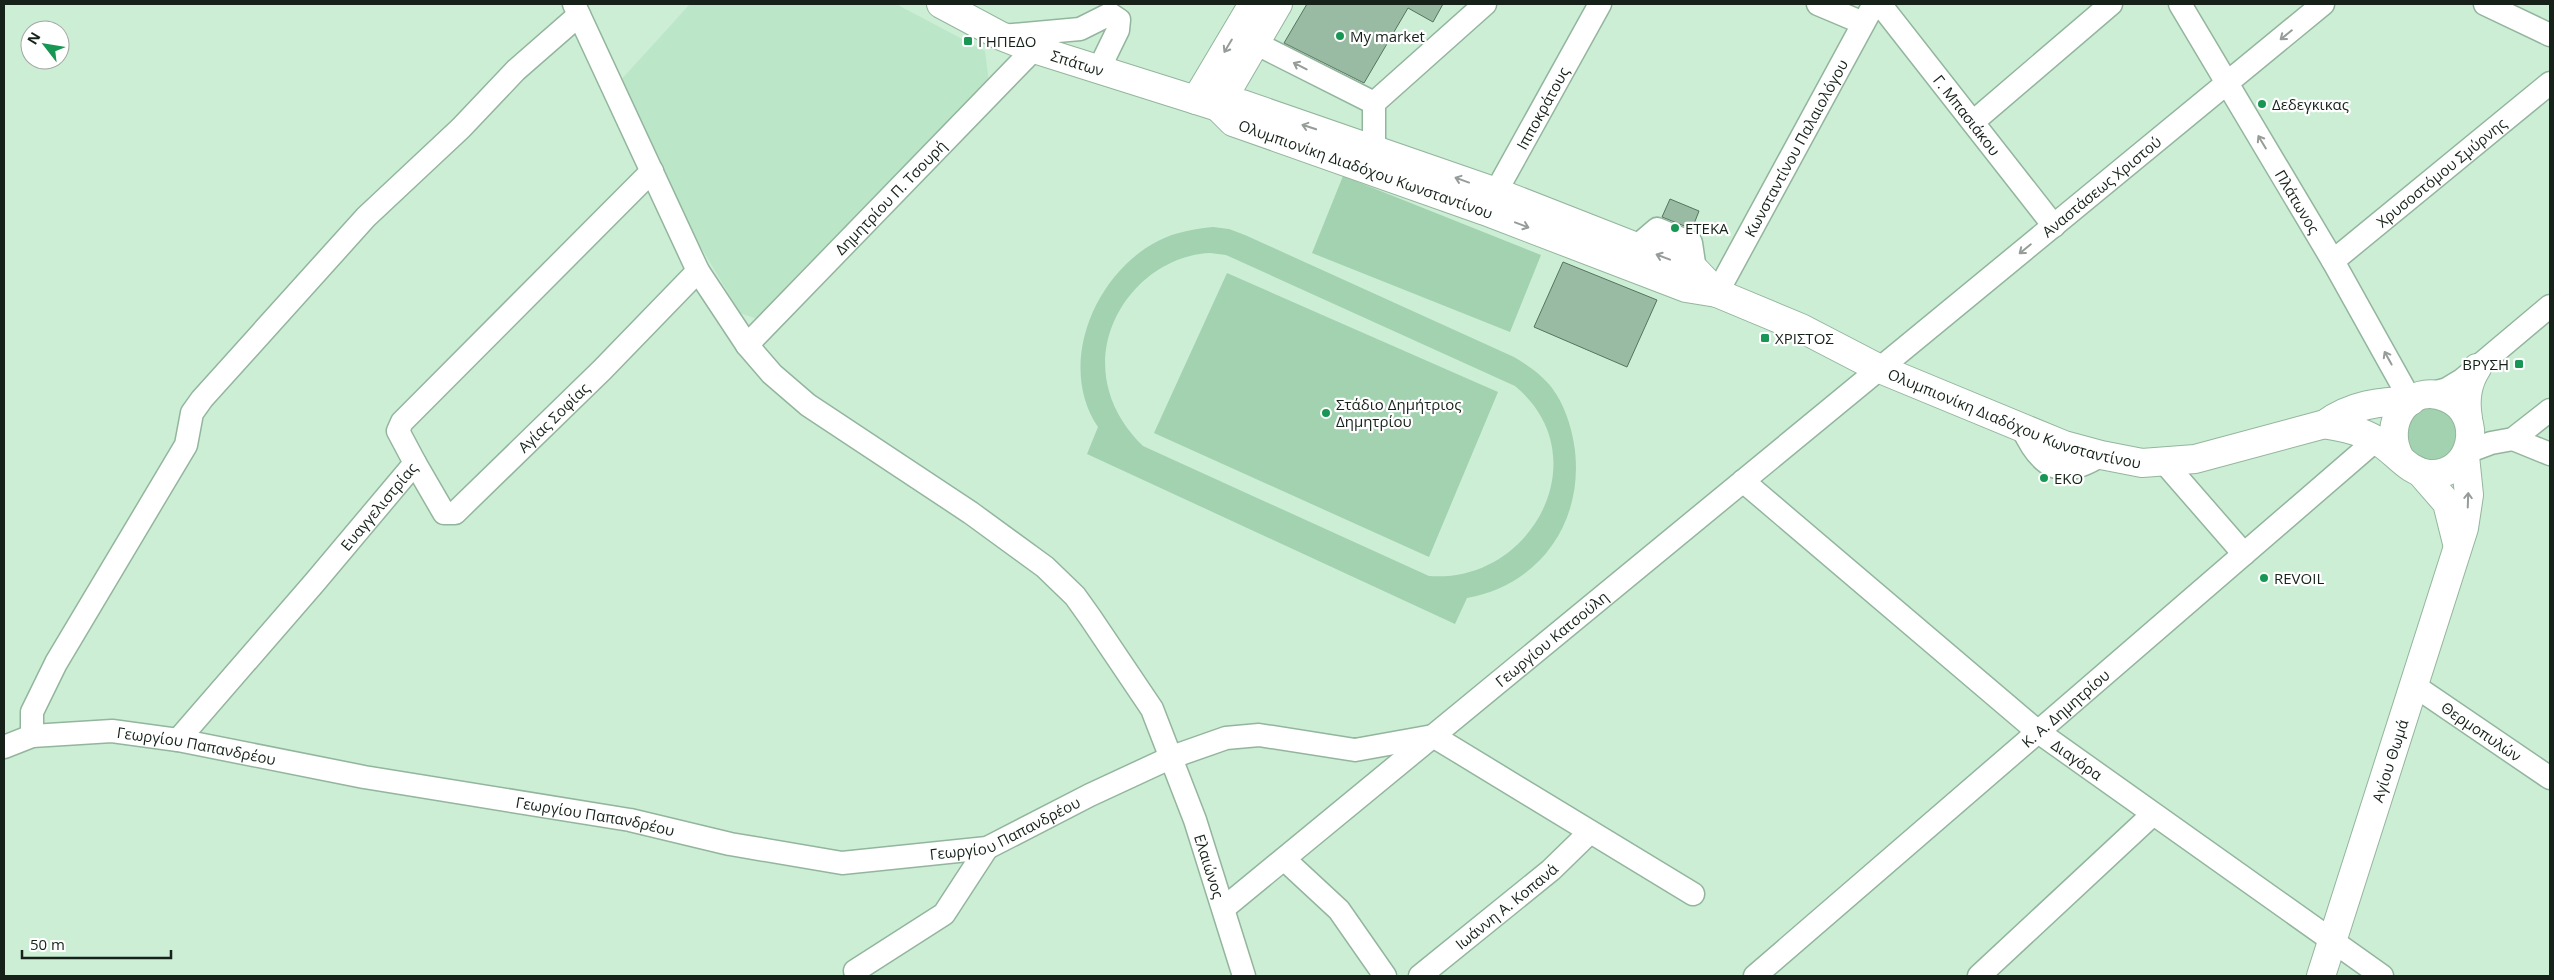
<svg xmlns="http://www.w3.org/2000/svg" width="2554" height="980" font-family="'Open Sans',sans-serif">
<rect width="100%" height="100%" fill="#cbeed5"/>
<path fill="#bce6c8" d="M 690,4 L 896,4 L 985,51 L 989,83 L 757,319 L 740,313 L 699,244 L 620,81 Z"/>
<path fill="#a2d2af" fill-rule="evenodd" d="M 1343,176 L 1541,255 L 1510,332 L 1312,253 Z
M 1213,227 L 1229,229 L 1245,235 L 1514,357 C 1529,366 1542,375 1552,388 C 1564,404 1571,425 1574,444 C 1586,518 1542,585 1467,598 L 1455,624 L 1087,454 L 1098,427 C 1056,365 1095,273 1158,241 C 1175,232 1194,229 1213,227 ZM 1210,253 L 1226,255 L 1515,386 C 1600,456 1532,584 1429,576 L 1143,446 C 1128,432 1114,411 1109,391 C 1090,325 1144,256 1210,253 Z
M 1227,273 L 1498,392 L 1429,557 L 1154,433 Z
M 2440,406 L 2460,425 L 2456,452 L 2432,463 L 2414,456 L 2405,440 L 2408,421 L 2422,408 Z"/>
<path fill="#9abba3" stroke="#55745e" d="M 1307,4 L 1443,4 L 1433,22 L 1408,8 L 1364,83 L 1284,43 Z
M 1670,199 L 1699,211 L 1692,229 L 1662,217 Z
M 1563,262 L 1657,300 L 1627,367 L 1534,327 Z"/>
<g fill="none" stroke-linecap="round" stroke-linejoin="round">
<defs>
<g id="minor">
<path id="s1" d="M 574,4 L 698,271 L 747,345 L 772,374 L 808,405 L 971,513 L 1045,567 L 1075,596 L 1090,617 L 1152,709 L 1195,820 L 1244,976"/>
<path d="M 1818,4 L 1863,23"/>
<path id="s2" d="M 1880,4 L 2054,226"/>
<path id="s3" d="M 2180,4 L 2333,261 L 2411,401"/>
<path d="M 2485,4 L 2550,35"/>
<path d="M 1002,36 L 1080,29 L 1110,14 L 1119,20 L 1118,30 L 1098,71"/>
<path d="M 1255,43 L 1374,103"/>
<path d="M 1973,122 L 2111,4"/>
<path d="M 1374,148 L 1374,103 L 1485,4"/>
<path id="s4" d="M 1488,206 L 1600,4"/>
<path d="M 1636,247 L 1657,229 L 1691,243 L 1695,270"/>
<path id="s5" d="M 2333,261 L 2550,83"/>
<path id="s6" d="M 1717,293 L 1874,4"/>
<path id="s7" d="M 747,345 L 1034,49"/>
<path d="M 2426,395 L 2447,389 L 2462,380 L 2550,306"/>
<path d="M 2022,427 C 2040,468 2061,481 2101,455"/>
<path d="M 2513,439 L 2550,454"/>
<path d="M 2467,452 L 2491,443 L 2513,439 L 2550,410"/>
<path d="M 2163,461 L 2244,554"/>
<path id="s8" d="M 415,463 L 444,513 L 455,513 L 602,370 L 698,271"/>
<path id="s9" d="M 1743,481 L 2037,731 L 2382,976"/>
<path id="s10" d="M 2412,684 L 2550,778"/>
<path d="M 32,736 L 32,712 L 56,663 L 186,445 L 192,413 L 202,399 L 366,217 L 461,128 L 516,70 L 579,15"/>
<path id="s11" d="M 178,740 L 315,582 L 415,463 L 398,431 L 402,422 L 652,171"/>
<path id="s12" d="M 4,747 L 32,736 L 112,731 L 178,740 L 364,777 L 630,820 L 730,844 L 842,863 L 987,848 L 1090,795 L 1172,757 L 1226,738 L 1259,735 L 1355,750 L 1433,736 L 1693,894"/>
<path d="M 1284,859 L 1339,910 L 1385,976"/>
<path id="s13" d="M 1224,908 L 2323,4"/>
<path d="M 855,971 L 944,914 L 987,848"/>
<path id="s14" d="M 1420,976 L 1551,870 L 1590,832"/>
<path id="s15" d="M 1755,976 L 2376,440"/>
<path d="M 1979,976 L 2152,815"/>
</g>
<g id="major">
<path id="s16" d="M 941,4 L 1001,36 L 1034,49 L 1218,107 L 1242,104 L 1496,192 L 1695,270 L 1717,293"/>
<path d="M 1196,100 L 1253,4"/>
<path id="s17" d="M 1218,107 L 1233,122 L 1485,211 L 1686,288 L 1717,293 L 1801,328 L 1880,369 L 2064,445 L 2101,455 L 2142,463 L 2195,459 L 2325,424 C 2351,405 2380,401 2411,401"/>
<path d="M 1218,107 L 1278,4"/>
<path d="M 2468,418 C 2465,401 2467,383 2477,368"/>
<path d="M 2325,424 C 2343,428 2360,430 2376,440 C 2395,450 2407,472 2429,474 C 2473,477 2486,415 2447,398 C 2408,381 2381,425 2400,458"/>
<path d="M 2420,472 L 2447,503 L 2457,543"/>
<path id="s18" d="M 2321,976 L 2464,528 L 2469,495 L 2465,456"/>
</g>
</defs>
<use href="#minor" stroke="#94b59d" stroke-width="25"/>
<use href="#major" stroke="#94b59d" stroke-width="30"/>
<use href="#minor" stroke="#fff" stroke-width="22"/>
<use href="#major" stroke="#fff" stroke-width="28"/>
</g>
<defs><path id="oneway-shaft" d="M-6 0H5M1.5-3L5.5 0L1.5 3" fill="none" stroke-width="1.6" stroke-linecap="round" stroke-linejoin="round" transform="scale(1.25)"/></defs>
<g stroke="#969c98">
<use href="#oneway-shaft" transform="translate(2286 35) rotate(141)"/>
<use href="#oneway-shaft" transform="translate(1228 46) rotate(121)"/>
<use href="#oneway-shaft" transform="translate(1300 66) rotate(-153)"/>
<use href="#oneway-shaft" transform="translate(1309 127) rotate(-162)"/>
<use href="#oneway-shaft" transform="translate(2262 142) rotate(-121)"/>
<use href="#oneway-shaft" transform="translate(1462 180) rotate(-160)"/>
<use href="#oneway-shaft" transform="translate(1522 225) rotate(21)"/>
<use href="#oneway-shaft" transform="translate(2025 249) rotate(141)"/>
<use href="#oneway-shaft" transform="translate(1663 257) rotate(-159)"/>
<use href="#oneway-shaft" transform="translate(2388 358) rotate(-119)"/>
<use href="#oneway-shaft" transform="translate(2468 500) rotate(-88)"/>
</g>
<g fill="#189654" stroke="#fff" stroke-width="2">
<circle cx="1340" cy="36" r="5"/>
<rect x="963" y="36" width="10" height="10" rx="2.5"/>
<circle cx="2262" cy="104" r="5"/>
<circle cx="1675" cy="228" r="5"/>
<rect x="1760" y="333" width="10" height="10" rx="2.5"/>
<rect x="2514" y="359" width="10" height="10" rx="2.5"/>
<circle cx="1326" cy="413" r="5"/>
<circle cx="2044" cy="478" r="5"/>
<circle cx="2264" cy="578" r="5"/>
</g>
<g text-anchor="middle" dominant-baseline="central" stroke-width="4.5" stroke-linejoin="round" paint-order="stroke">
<g font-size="15" fill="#162219" stroke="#fff" text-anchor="start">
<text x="1350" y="36">My market</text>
<text x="978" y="41">ΓΗΠΕΔΟ</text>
<text x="2272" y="104">Δεδεγκικας</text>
<text x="1685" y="228">ΕΤΕΚΑ</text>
<text x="1775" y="338">ΧΡΙΣΤΟΣ</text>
<text x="2509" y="364" text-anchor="end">ΒΡΥΣΗ</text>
<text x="1336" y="404">Στάδιο Δημήτριος<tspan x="1336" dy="17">Δημητρίου</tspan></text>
<text x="2054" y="478">EKO</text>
<text x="2274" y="578">REVOIL</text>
</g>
<g font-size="15" fill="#162219" stroke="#fff">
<text stroke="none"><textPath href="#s16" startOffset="149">Σπάτων</textPath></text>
<text stroke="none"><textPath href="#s4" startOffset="112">Ιπποκράτους</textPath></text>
<text stroke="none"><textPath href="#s2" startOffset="141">Γ. Μπασιάκου</textPath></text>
<text stroke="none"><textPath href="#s6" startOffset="165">Κωνσταντίνου Παλαιολόγου</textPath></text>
<text stroke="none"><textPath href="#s17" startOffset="162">Ολυμπιονίκη Διαδόχου Κωνσταντίνου</textPath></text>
<text stroke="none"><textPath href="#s5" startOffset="140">Χρυσοστόμου Σμύρνης</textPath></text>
<text stroke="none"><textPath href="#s13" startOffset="1136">Αναστάσεως Χριστού</textPath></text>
<text stroke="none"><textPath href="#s7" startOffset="206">Δημητρίου Π. Τσουρή</textPath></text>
<text stroke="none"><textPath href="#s3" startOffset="230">Πλάτωνος</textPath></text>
<text stroke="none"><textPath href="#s17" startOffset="859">Ολυμπιονίκη Διαδόχου Κωνσταντίνου</textPath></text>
<text stroke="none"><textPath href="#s8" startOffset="206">Αγίας Σοφίας</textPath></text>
<text stroke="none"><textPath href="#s11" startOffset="308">Ευαγγελιστρίας</textPath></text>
<text stroke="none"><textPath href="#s13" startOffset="424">Γεωργίου Κατσούλη</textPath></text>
<text stroke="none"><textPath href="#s15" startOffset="410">Κ. Α. Δημητρίου</textPath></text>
<text stroke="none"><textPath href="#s10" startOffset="84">Θερμοπυλών</textPath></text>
<text stroke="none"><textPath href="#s12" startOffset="196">Γεωργίου Παπανδρέου</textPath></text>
<text stroke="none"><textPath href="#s9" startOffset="435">Διαγόρα</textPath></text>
<text stroke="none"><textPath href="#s18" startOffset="226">Αγίου Θωμά</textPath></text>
<text stroke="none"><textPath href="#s12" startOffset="601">Γεωργίου Παπανδρέου</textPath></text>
<text stroke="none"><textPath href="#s12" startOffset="1021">Γεωργίου Παπανδρέου</textPath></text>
<text stroke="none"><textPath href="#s1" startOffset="1102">Ελαιώνος</textPath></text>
<text stroke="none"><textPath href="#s14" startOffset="111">Ιωάννη Α. Κοπανά</textPath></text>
</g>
</g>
<rect width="2554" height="980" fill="none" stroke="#162219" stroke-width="10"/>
<g transform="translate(45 45) rotate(301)"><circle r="24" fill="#ffffff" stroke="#a2a7a3"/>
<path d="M0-4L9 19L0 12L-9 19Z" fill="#189654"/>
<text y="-8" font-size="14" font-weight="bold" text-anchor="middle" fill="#162219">N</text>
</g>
<path d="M22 950v8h149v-8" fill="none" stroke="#162219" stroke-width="2.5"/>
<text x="30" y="950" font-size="15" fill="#162219" stroke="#ffffff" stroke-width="4" paint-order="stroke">50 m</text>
</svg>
